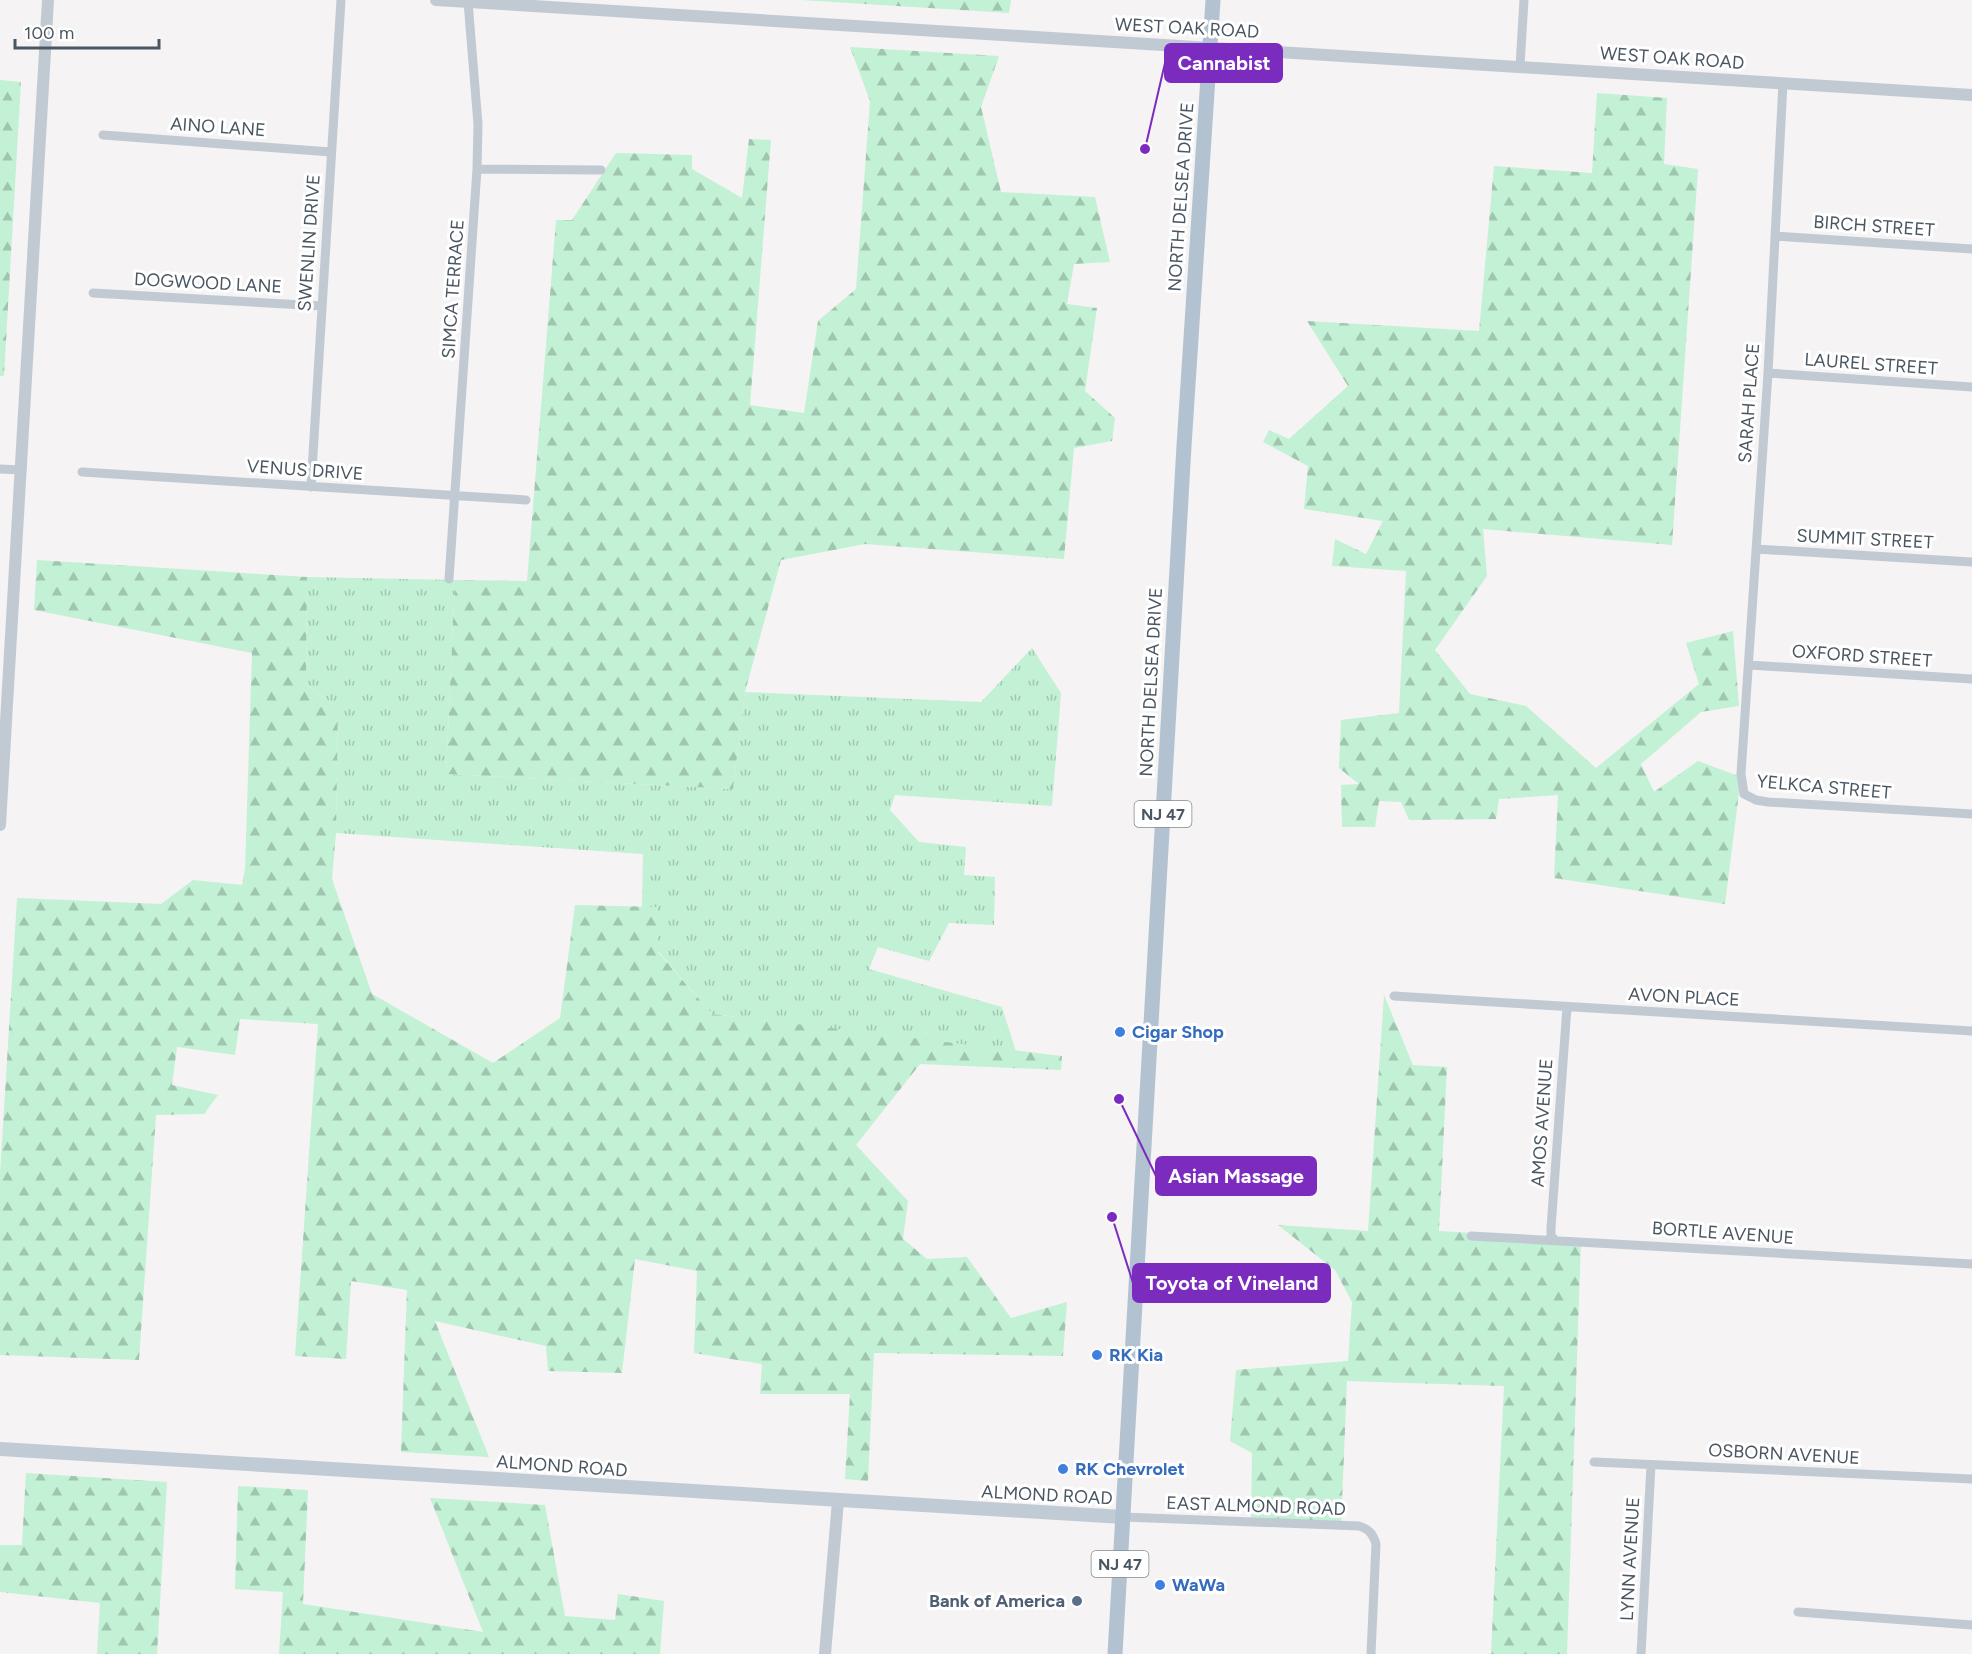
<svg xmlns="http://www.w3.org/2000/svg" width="1972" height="1654" font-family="Figtree,sans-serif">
<defs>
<pattern id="grass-tufts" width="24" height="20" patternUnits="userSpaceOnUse" patternTransform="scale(1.5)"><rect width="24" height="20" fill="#c3f1d5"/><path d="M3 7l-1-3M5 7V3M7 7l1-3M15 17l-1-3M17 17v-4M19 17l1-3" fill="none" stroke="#a0c6b0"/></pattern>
<pattern id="forest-firs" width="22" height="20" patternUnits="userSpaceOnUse" patternTransform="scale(1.5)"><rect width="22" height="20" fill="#c3f1d5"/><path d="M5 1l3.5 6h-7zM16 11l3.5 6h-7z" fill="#a0c6b0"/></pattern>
</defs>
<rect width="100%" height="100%" fill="#f5f3f3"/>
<path fill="url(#grass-tufts)" d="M 307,577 L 455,580 L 446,774 L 733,789 L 745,692 L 981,702 L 1032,648 L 1061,693 L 1052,806 L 895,795 L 890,810 L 919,842 L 966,847 L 964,875 L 995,877 L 994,925 L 949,923 L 929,961 L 878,947 L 869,969 L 1002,1007 L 1016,1052 L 712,1014 L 658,951 L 658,907 L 642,907 L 643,854 L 336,833 L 338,708 L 306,684 Z"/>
<path fill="url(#forest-firs)" d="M 801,0 L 1011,0 L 1009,13 Z
M 850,47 L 999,56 L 981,107 L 1001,192 L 1095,197 L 1110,262 L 1074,264 L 1067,304 L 1097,308 L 1085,391 L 1115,418 L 1112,441 L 1074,448 L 1064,559 L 865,544 L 781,560 L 745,692 L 733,789 L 446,774 L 455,580 L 527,581 L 556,220 L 572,220 L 616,153 L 692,155 L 692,169 L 742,198 L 749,139 L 771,140 L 750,405 L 804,413 L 818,321 L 856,289 L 870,101 Z
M 0,80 L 21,82 L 4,376 L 0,376 Z
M 1597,93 L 1667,98 L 1664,164 L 1698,169 L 1672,545 L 1483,529 L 1487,576 L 1435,650 L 1470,694 L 1526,706 L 1596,768 L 1699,684 L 1686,643 L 1733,631 L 1739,706 L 1701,712 L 1641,764 L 1654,792 L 1698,761 L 1741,777 L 1725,904 L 1554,878 L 1558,795 L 1499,799 L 1496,819 L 1409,820 L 1401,802 L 1379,801 L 1375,827 L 1342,827 L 1341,785 L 1359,784 L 1339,768 L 1341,720 L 1399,713 L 1406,571 L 1332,566 L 1335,539 L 1366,554 L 1383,521 L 1304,509 L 1308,466 L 1263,442 L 1269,430 L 1289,439 L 1348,386 L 1307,321 L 1479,331 L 1494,166 L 1592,173 Z
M 37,560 L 307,577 L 306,684 L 338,708 L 336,833 L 332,879 L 372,994 L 493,1063 L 560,1018 L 575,905 L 658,907 L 658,952 L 712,1014 L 1062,1056 L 1061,1070 L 920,1064 L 856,1145 L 908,1201 L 903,1239 L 927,1259 L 967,1257 L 1011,1318 L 1067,1302 L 1063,1356 L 874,1353 L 868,1481 L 845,1479 L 850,1394 L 760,1394 L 762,1364 L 694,1353 L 697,1271 L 635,1259 L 622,1373 L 548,1371 L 546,1346 L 435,1321 L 489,1457 L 401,1452 L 407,1290 L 351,1281 L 346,1359 L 295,1356 L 318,1024 L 240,1019 L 235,1055 L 177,1047 L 172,1085 L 218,1095 L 204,1114 L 156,1115 L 139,1360 L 0,1355 L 0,1174 L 17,898 L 161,904 L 193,880 L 242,885 L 245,869 L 252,653 L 34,610 Z
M 1384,995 L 1413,1065 L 1447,1067 L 1439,1231 L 1581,1239 L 1567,1654 L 1491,1654 L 1504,1386 L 1347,1381 L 1341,1527 L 1251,1523 L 1252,1453 L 1230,1441 L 1236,1370 L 1348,1361 L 1352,1302 L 1335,1270 L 1278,1225 L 1368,1231 Z
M 26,1473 L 167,1482 L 157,1654 L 97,1654 L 100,1603 L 0,1592 L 0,1545 L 22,1545 Z
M 238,1486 L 308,1490 L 303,1604 L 483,1632 L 430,1498 L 545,1505 L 565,1616 L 615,1620 L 618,1594 L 664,1601 L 660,1654 L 279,1654 L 283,1592 L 235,1589 Z"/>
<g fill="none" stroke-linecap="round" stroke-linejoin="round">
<path stroke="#c1cad2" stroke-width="9" d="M 1520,66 L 1524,0
M 1783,83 L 1768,373 L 1741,774 L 1744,794 L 1756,800 L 1768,802 L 1972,814
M 103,135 L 331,152
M 477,169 L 601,170
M 1775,236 L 1972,249
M 93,293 L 322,306
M 1768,373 L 1972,387
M 0,469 L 22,470
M 82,472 L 526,500
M 311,487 L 341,0
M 1756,549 L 1972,562
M 449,579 L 477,169 L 478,124 L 468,2
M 1749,665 L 1972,679
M 1394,996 L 1972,1031
M 1471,1236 L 1972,1264
M 1555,1240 L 1551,1236 L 1551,1228 L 1567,1007
M 1594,1462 L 1972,1479
M 1123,1517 L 1359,1526 C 1369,1529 1373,1534 1376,1544 L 1371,1654
M 1798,1612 L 1972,1625
M 1641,1654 L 1651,1465"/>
<path stroke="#c1cad2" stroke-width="12" d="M 436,0 L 1972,95
M 0,825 L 48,0
M 825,1654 L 838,1501"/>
<path stroke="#c1cbd6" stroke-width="14" d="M 0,1449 L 1123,1517"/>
<path stroke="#b3c2d1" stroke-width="15" d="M 1115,1654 L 1184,446 L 1213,0"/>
</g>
<g fill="#3f7fe0" stroke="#fff" stroke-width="2">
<circle cx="1120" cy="1032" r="6"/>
<circle cx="1097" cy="1355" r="6"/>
<circle cx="1063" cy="1469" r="6"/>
<circle cx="1160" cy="1585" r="6"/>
</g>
<circle fill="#5c6f8a" stroke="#fff" stroke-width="2" cx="1077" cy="1601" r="6"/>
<g text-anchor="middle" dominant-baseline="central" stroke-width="6" stroke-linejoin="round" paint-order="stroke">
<g fill="#fff" stroke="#808990" stroke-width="1.5">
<rect x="1134.5" y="801" width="57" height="26" rx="4.5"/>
<rect x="1091.5" y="1551" width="57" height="26" rx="4.5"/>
</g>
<g font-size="16" font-weight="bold" fill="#4a5661">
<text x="1163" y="814">NJ 47</text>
<text x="1120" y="1564">NJ 47</text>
</g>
<g font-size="18" fill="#4a5661" stroke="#fff">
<text transform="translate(1187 28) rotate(3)">WEST OAK ROAD</text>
<text transform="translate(1672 58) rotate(4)">WEST OAK ROAD</text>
<text transform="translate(218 127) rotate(4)">AINO LANE</text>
<text transform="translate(1181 197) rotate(-86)">NORTH DELSEA DRIVE</text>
<text transform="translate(1874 226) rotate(4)">BIRCH STREET</text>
<text transform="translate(309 243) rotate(-86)">SWENLIN DRIVE</text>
<text transform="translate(208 283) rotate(3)">DOGWOOD LANE</text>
<text transform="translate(453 289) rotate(-86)">SIMCA TERRACE</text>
<text transform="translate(1871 364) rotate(4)">LAUREL STREET</text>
<text transform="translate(1749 403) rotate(-86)">SARAH PLACE</text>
<text transform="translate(305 470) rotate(4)">VENUS DRIVE</text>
<text transform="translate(1865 539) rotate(3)">SUMMIT STREET</text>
<text transform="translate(1862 656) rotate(4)">OXFORD STREET</text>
<text transform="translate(1151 682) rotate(-87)">NORTH DELSEA DRIVE</text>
<text transform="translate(1824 787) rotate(5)">YELKCA STREET</text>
<text transform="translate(1684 997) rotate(3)">AVON PLACE</text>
<text transform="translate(1542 1123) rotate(-86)">AMOS AVENUE</text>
<text transform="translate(1723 1233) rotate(4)">BORTLE AVENUE</text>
<text transform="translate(1784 1454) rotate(3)">OSBORN AVENUE</text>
<text transform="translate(562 1466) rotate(4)">ALMOND ROAD</text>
<text transform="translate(1047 1495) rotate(3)">ALMOND ROAD</text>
<text transform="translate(1256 1506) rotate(2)">EAST ALMOND ROAD</text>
<text transform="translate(1630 1559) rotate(-87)">LYNN AVENUE</text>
</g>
<g font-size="18" font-weight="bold" fill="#366cbe" stroke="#fff" text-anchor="start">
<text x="1132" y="1032">Cigar Shop</text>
<text x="1109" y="1355">RK Kia</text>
<text x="1075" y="1469">RK Chevrolet</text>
<text x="1172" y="1585">WaWa</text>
</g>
<g font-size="18" font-weight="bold" fill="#4e5e75" stroke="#fff" text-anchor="end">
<text x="1065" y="1601">Bank of America</text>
</g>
</g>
<path fill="none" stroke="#7b2cbf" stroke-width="2" d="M1145 149L1165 63M1119 1099L1156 1176M1112 1217L1133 1283"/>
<g fill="#7b2cbf" stroke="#fff" stroke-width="2">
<circle cx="1145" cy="149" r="6"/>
<circle cx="1119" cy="1099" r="6"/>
<circle cx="1112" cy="1217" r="6"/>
</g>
<g fill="#7b2cbf" stroke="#7b2cbf" stroke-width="2">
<rect x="1165" y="44" width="117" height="38" rx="6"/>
<rect x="1156" y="1157" width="160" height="38" rx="6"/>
<rect x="1133" y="1264" width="197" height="38" rx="6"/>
</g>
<g font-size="20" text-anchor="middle" font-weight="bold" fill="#fff">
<text x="1224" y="70">Cannabist</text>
<text x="1236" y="1183">Asian Massage</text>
<text x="1232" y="1290">Toyota of Vineland</text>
</g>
<path d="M15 39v9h144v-9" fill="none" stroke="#4a5661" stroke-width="3"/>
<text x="24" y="39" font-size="18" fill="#4a5661" stroke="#ffffff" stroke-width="4.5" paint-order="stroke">100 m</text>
</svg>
